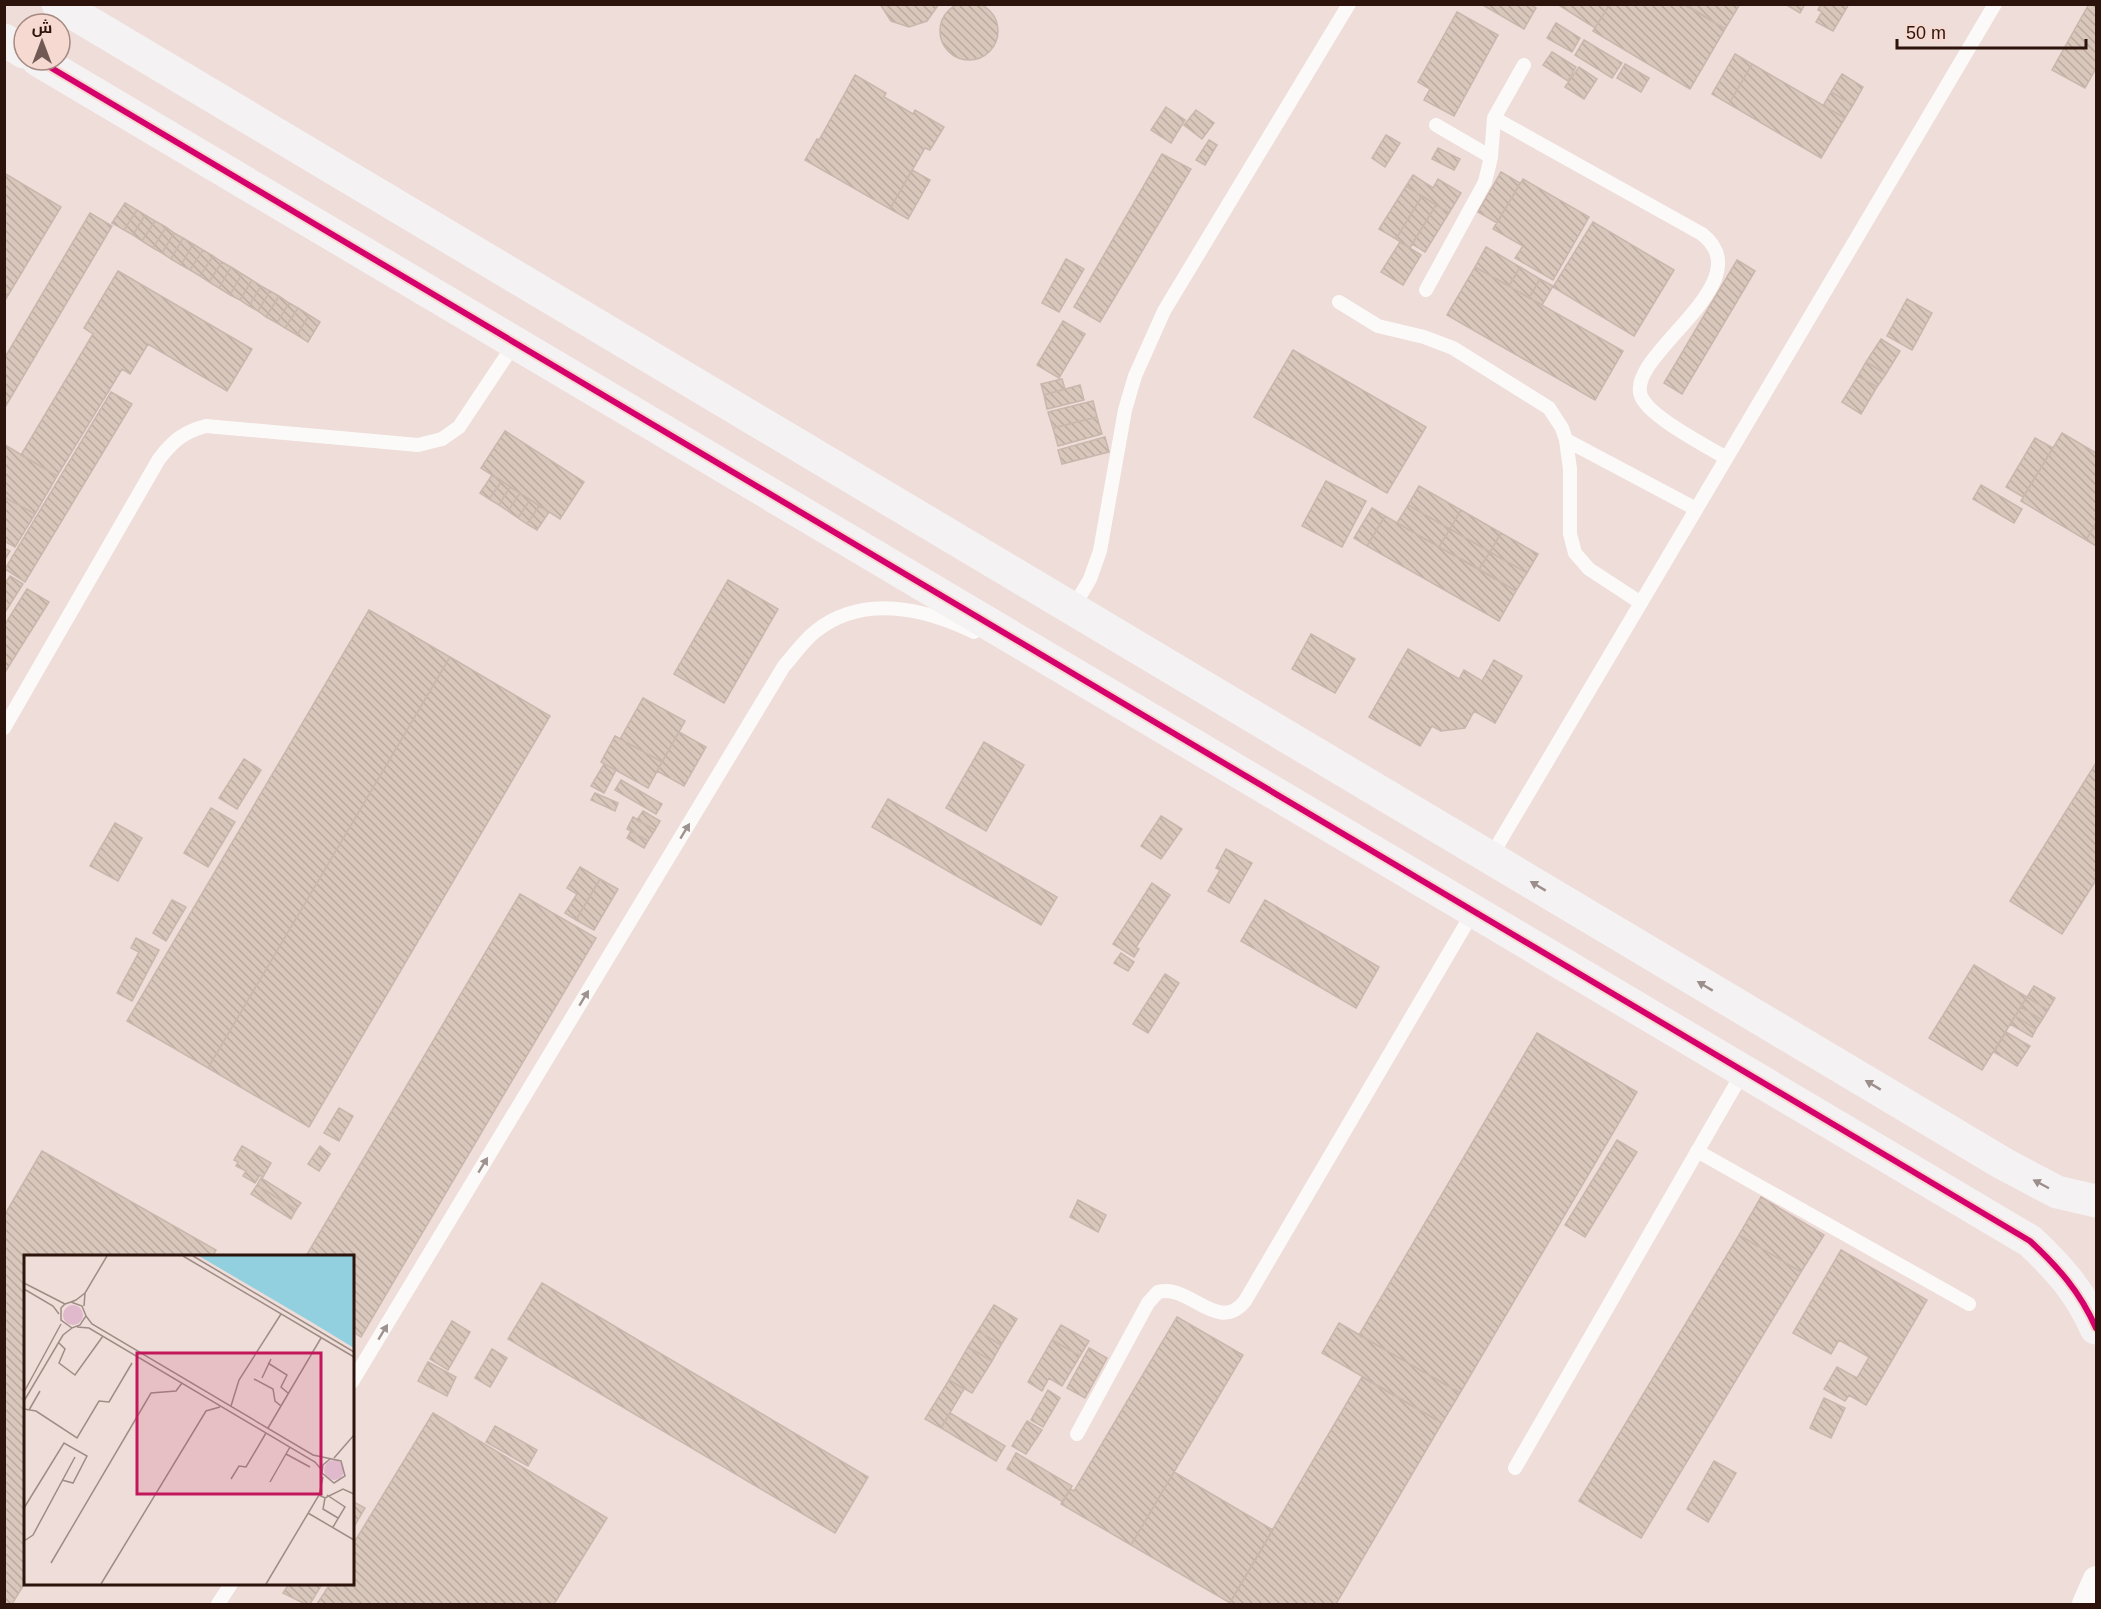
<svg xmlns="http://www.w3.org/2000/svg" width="2101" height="1609" font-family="Helvetica,Cairo,sans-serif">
<defs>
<pattern id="building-back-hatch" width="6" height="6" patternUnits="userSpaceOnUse" patternTransform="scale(1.5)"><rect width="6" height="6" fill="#dac7bc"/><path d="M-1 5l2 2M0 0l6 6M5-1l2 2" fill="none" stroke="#bbaaa0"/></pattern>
</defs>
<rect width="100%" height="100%" fill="#eeddd8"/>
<path fill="url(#building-back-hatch)" stroke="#c9b6ac" stroke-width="1.5" d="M940 31a29 29 0 1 1 58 0a29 29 0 1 1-58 0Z
M 880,4 L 939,4 L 927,21 L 909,27 L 891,21 Z
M 1481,4 L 1530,4 L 1536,8 L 1524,29 Z
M 1557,4 L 1610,4 L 1595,28 Z
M 1610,4 L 1683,4 L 1725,29 L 1690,89 L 1593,31 Z
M 1685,4 L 1740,4 L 1725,29 Z
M 1785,4 L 1805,4 L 1800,13 Z
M 1821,4 L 1849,4 L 1833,31 L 1816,22 L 1822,12 L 1818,10 Z
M 2089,4 L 2096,4 L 2096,68 L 2085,88 L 2052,70 Z
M 1457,12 L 1498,35 L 1454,116 L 1424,100 L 1430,89 L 1418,82 Z
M 1556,23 L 1580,38 L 1572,52 L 1547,38 Z
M 1584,40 L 1622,63 L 1612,78 L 1575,55 Z
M 1552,52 L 1576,67 L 1568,81 L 1543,65 Z
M 1735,54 L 1752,64 L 1729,104 L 1712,94 Z
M 1625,64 L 1649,78 L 1641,92 L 1617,78 Z
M 1752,64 L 1845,118 L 1821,158 L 1729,104 Z
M 1579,67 L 1597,79 L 1584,99 L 1565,87 Z
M 1842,74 L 1863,87 L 1853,105 L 1831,92 Z
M 855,75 L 886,93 L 884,97 L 913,114 L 915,110 L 944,127 L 930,150 L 925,148 L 890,209 L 805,160 L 817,139 L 819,140 Z
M 1831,92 L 1853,105 L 1845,118 L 1823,106 Z
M 1166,107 L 1185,120 L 1171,143 L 1151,130 Z
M 1196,110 L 1214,123 L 1202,139 L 1184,125 Z
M 1386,135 L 1400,143 L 1385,167 L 1372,158 Z
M 1209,140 L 1217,145 L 1205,165 L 1196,160 Z
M 1438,148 L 1460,159 L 1454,170 L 1432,159 Z
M 1162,154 L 1191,169 L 1100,322 L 1074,307 Z
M 912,170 L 930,180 L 908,219 L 890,209 Z
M 1501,172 L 1520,183 L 1497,223 L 1478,212 Z
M 4,173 L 61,207 L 4,302 Z
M 1413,175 L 1433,188 L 1438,179 L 1461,193 L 1449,213 L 1406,186 Z
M 1523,179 L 1589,217 L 1553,280 L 1515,258 L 1523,246 L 1493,229 Z
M 1406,186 L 1422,196 L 1396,239 L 1379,229 Z
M 1422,196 L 1436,205 L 1410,248 L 1396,239 Z
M 125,203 L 137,210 L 124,230 L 112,223 Z
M 1436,205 L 1449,213 L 1425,252 L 1412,244 Z
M 137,210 L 145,215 L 133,235 L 124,230 Z
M 90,213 L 112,226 L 4,409 L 4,359 Z
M 145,215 L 155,221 L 142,241 L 133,235 Z
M 155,221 L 166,227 L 153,248 L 142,241 Z
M 1593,222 L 1674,270 L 1634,336 L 1553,287 Z
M 166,227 L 174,233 L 162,253 L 153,248 Z
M 174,233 L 183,238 L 171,259 L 162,253 Z
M 183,238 L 193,244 L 181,265 L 171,259 Z
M 1400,242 L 1421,255 L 1403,285 L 1381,272 Z
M 193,244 L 203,250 L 190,270 L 181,265 Z
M 1486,247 L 1520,267 L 1509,286 L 1475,267 Z
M 203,250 L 213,256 L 200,276 L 190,270 Z
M 213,256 L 222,262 L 209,282 L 200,276 Z
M 1066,259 L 1084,269 L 1059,312 L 1042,303 Z
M 1737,260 L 1755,271 L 1682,394 L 1664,383 Z
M 222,262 L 231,267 L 219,288 L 209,282 Z
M 231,267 L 242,274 L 230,295 L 219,288 Z
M 1475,267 L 1623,351 L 1595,400 L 1447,315 Z
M 1520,267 L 1540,279 L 1529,298 L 1509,286 Z
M 118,271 L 252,349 L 227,391 L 148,344 L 130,374 L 122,369 L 57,476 L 21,455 L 93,334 L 84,328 Z
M 242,274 L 252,280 L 240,300 L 230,295 Z
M 1540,279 L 1553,286 L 1542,305 L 1529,298 Z
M 252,280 L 261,286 L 249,306 L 240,300 Z
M 261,286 L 270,291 L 258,311 L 249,306 Z
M 270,291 L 279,296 L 266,317 L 258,311 Z
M 279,296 L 289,303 L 277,323 L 266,317 Z
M 1907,299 L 1932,313 L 1912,350 L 1887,336 Z
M 289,303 L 298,308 L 285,328 L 277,323 Z
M 298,308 L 309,315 L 297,335 L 285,328 Z
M 309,315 L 320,322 L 308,342 L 297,335 Z
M 1063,321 L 1085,334 L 1059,378 L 1037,365 Z
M 1881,339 L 1900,351 L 1886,374 L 1866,362 Z
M 1293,350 L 1426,427 L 1387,493 L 1254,417 Z
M 1866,362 L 1886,374 L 1877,387 L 1858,376 Z
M 1858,376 L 1877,387 L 1861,414 L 1842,402 Z
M 1062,379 L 1065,389 L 1044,395 L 1041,384 Z
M 1080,385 L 1084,400 L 1047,409 L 1044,395 Z
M 111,392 L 132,404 L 25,582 L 5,569 Z
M 1093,401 L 1097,417 L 1053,428 L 1048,412 Z
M 1097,417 L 1102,434 L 1058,446 L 1053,428 Z
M 505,431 L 584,482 L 560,519 L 481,468 Z
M 2062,433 L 2096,453 L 2096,523 L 2086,540 L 2021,501 Z
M 1105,437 L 1109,452 L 1062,464 L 1058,450 Z
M 2035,438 L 2053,448 L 2023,497 L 2006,487 Z
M 5,445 L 57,476 L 35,514 L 4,497 Z
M 492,475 L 502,481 L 489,499 L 480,493 Z
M 502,481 L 510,487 L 499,505 L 489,499 Z
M 1326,481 L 1366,501 L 1342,547 L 1302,526 Z
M 1981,485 L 2022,509 L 2014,523 L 1973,499 Z
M 1419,486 L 1461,510 L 1450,529 L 1408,505 Z
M 510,487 L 520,493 L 508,511 L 499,505 Z
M 520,493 L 530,500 L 518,518 L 508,511 Z
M 4,497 L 35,514 L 15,547 L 4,541 Z
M 530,500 L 539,506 L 527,524 L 518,518 Z
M 1408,505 L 1450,529 L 1439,547 L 1397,523 Z
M 539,506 L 549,512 L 537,530 L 527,524 Z
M 1372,508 L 1385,516 L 1367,546 L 1354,538 Z
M 1461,510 L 1501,533 L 1490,552 L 1450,529 Z
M 1385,516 L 1516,591 L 1499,621 L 1367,546 Z
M 2096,523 L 2096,546 L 2086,540 Z
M 1450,529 L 1490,552 L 1479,569 L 1439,547 Z
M 1501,533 L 1538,554 L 1527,573 L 1490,552 Z
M 4,548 L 10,551 L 4,561 Z
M 1490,552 L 1527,573 L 1516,591 L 1479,569 Z
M 10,576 L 23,584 L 4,614 L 4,585 Z
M 728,580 L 778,609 L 724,703 L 674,674 Z
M 27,589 L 49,602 L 4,674 L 4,626 Z
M 369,610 L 450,657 L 208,1068 L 127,1021 Z
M 1311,634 L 1355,659 L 1335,693 L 1292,669 Z
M 1408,649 L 1459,679 L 1464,670 L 1482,681 L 1494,660 L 1522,676 L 1495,723 L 1474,711 L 1465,728 L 1441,731 L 1432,726 L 1420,746 L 1369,717 Z
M 450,657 L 550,716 L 309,1127 L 208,1068 Z
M 643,698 L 685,721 L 662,762 L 620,739 Z
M 679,732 L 706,747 L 684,786 L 657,771 Z
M 615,736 L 662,762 L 648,788 L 601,762 Z
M 984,742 L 1024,765 L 986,831 L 946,808 Z
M 244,759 L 261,770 L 237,809 L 219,798 Z
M 2096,763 L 2096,880 L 2062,934 L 2010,901 Z
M 604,764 L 616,770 L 604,793 L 591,786 Z
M 621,780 L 662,804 L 656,814 L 615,790 Z
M 595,793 L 618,803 L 615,811 L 591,800 Z
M 888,799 L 1057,897 L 1041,925 L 872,827 Z
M 211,808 L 235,822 L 208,867 L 184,853 Z
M 643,811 L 660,821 L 655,830 L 637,820 Z
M 1161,816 L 1182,829 L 1161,859 L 1141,846 Z
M 633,817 L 655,830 L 648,841 L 627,829 Z
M 115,823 L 142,838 L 118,881 L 90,866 Z
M 631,831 L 648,841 L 644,848 L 627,838 Z
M 1226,849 L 1252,863 L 1229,903 L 1208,891 L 1220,870 L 1216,868 Z
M 580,867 L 600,879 L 576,920 L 565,913 L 577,894 L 567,888 Z
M 600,879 L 618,889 L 594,930 L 576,920 Z
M 1152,883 L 1170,895 L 1136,947 L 1139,949 L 1134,957 L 1113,944 Z
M 520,894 L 596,938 L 361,1337 L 352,1331 L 352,1256 L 306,1256 Z
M 172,900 L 186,907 L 166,941 L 153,933 Z
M 1265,900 L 1379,967 L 1356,1008 L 1241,941 Z
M 136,938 L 159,950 L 132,1001 L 117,993 L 139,952 L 131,948 Z
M 1121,953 L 1134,962 L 1128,971 L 1114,963 Z
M 1974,965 L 2027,997 L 1982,1070 L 1929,1038 Z
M 1165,974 L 1179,983 L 1148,1033 L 1133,1024 Z
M 2034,986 L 2055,998 L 2048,1010 L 2027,997 Z
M 2027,997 L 2048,1010 L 2042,1020 L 2021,1007 Z
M 2021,1007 L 2042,1020 L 2036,1029 L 2015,1016 Z
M 2015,1016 L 2036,1029 L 2032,1037 L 2010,1024 Z
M 2006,1032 L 2030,1046 L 2017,1066 L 1994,1052 Z
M 1537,1033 L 1637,1092 L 1460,1393 L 1359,1335 Z
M 339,1108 L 353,1116 L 339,1141 L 324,1133 Z
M 1617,1140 L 1637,1152 L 1585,1237 L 1565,1225 Z
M 242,1146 L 271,1163 L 263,1177 L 260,1175 L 255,1183 L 243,1176 L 246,1171 L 236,1166 L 238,1162 L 234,1160 Z
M 320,1146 L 330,1154 L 319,1171 L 308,1164 Z
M 42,1151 L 216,1250 L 213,1256 L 26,1256 L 26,1581 L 12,1604 L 4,1604 L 4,1216 Z
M 261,1178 L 301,1203 L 296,1210 L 257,1185 Z
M 257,1185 L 296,1210 L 291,1219 L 251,1194 Z
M 1761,1197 L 1824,1235 L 1801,1272 L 1739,1235 Z
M 1078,1200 L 1106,1215 L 1098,1232 L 1070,1217 Z
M 1739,1235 L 1801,1272 L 1641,1538 L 1579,1501 Z
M 1841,1250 L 1927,1300 L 1866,1405 L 1849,1395 L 1845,1401 L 1824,1389 L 1837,1367 L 1857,1378 L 1869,1357 L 1839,1340 L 1831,1354 L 1793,1333 Z
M 542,1283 L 868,1477 L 835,1533 L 508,1339 Z
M 994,1305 L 1017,1319 L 1001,1345 L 978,1331 Z
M 1177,1317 L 1243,1355 L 1131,1545 L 1061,1504 L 1070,1489 L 1074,1491 Z
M 452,1321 L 470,1332 L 448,1370 L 430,1359 Z
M 1339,1323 L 1460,1393 L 1442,1423 L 1322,1353 Z
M 1061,1325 L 1089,1341 L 1080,1356 L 1052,1340 Z
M 978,1331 L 1001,1345 L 992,1361 L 968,1347 Z
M 1052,1340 L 1080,1356 L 1062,1386 L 1049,1378 L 1042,1391 L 1028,1382 Z
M 968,1347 L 992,1361 L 972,1393 L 949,1380 Z
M 1089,1348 L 1107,1358 L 1085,1398 L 1067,1388 Z
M 492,1349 L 507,1358 L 490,1387 L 475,1378 Z
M 428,1362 L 456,1377 L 447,1396 L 418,1381 Z
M 1362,1377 L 1442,1423 L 1336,1604 L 1229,1604 Z
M 949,1380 L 964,1389 L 941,1428 L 925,1419 Z
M 1048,1390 L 1060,1398 L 1043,1427 L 1031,1420 Z
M 1824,1398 L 1845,1408 L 1831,1438 L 1810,1428 Z
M 433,1413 L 607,1518 L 554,1604 L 317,1604 L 330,1584 L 352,1584 L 352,1546 Z
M 950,1413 L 1005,1446 L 996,1461 L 941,1428 Z
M 1027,1421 L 1042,1430 L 1026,1454 L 1012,1446 Z
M 495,1426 L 537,1450 L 528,1466 L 486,1442 Z
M 1016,1453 L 1072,1486 L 1063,1502 L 1007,1469 Z
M 1714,1461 L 1736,1473 L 1708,1522 L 1687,1509 Z
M 1174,1472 L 1273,1530 L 1230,1603 L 1131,1545 Z
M 352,1501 L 365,1508 L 352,1530 Z
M 289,1584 L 322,1584 L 310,1604 L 305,1604 L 283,1593 Z"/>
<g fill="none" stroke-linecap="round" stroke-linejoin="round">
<path stroke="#fcfaf9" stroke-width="14" d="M 1494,118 L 1702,234 C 1764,283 1625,355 1641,396 C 1649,417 1707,446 1726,458
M 1436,125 L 1491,157
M 1426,290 L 1485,182 L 1491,157 L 1494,118 L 1524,65
M 1339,302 L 1378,326 L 1424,337 L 1453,348 L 1549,408 L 1562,428 L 1566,440 L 1570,469 L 1570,534 L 1575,553 L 1589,569 L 1641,603
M 1566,440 L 1696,509
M 1073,608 L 1090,579 L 1100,551 L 1125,410 L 1135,376 L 1164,311 L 1349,4
M 4,728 L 159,459 C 173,441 183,432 206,426 L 418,445 L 442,439 L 459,427 L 515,343
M 1490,858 L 1995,4
M 1697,1151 L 1969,1304
M 352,1382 L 784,666 C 794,655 804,640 816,631 C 863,594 924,608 974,632
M 1077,1434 L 1148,1303 L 1158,1292 C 1189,1283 1218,1335 1245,1301 L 1473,912
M 1515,1468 L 1743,1072
M 218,1604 L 231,1584"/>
<path stroke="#fcfaf9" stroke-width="26" d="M 2085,1604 L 2096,1579"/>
<path stroke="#f5f2f4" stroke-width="33" d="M 58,4 L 2004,1164 L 2057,1192 L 2096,1201
M 4,40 L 24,52
M 38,60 L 2030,1241 C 2059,1268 2080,1292 2096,1328"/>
<defs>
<path id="cycleway" d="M 38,60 L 2030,1241 C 2059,1268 2080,1292 2096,1328"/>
</defs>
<use href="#cycleway" stroke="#f6d9d0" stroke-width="10"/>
<use href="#cycleway" stroke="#d6006c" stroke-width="6"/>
</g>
<defs><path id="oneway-solid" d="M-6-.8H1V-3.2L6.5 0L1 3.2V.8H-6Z" transform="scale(1.5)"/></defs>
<g fill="#9e928e">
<use href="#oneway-solid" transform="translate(685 831) rotate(-59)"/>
<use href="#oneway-solid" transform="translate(584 998) rotate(-59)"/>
<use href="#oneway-solid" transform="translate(483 1165) rotate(-59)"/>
<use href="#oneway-solid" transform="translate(383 1332) rotate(-59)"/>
</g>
<g fill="#9b8e8b">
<use href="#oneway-solid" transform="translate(1538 886) rotate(-149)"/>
<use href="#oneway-solid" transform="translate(1705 986) rotate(-149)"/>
<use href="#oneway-solid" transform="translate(1873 1085) rotate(-149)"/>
<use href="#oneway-solid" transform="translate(2041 1184) rotate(-152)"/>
</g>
<g transform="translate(24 1255)">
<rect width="330" height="330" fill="#eeddd8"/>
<path d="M39 60a10 10 0 1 1 20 0a10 10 0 1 1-20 0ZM300 215a10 10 0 1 1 20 0a10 10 0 1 1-20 0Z" fill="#e0b9cc"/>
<path d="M 175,1 L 330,1 L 330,93 L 289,68 Z" fill="#92d0e0"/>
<path fill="none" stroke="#a08c86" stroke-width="1.5" d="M 159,1 L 330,102M 169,1 L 330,97M 0,28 L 41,49M 0,34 L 29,51 L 35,59M 47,47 L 58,51 L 62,61 L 56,70 L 48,73 L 37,65 L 37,53 L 41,49 L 47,47 L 52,45 L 61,38M 60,51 L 61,38 L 83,1M 62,61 L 68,69 L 289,200 L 317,206 L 321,221 L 310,228 L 298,218 L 299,210 L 306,204M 53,72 L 65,73 L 291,207 L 297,214M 35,88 L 41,94 L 35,108 L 51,120 L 79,81M 244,108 L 263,120 L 257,132 L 264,138M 238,123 L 247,104M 230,124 L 249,134 L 251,146 L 257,151M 0,137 L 37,69M 0,146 L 39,80 L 48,73M 207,151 L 215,125 L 257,59M 0,154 L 12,156 L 53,183 L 75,146 L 85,147 L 108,108M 5,155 L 16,136M 244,173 L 297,83M 262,199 L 286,212M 310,203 L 330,180M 207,224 L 215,211 L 222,212 L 242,178M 246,227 L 266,192M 295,240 L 301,243 L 319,234 L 330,239M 303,240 L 321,252 L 309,272M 301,243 L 299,254 L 314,263M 0,253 L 40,188 L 63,201 L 49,228 L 38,225M 284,258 L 330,285M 0,286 L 9,280 L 51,202M 27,308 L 127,138 L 152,136 L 158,128M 77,329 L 182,156 L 196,152M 242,329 L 295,240 L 299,222"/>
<path fill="#c2185b" fill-opacity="0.15" stroke="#c2185b" stroke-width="3" d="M 113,98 L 297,98 L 297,239 L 113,239 Z"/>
<rect width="330" height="330" fill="none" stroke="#2c130b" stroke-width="3"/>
</g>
<rect width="2101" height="1609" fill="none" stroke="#2c130b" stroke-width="12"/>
<g transform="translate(42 42)"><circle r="28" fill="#f6d9d0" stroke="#a58a81" stroke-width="1.5"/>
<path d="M0-4.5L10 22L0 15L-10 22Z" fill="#705a53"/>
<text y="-9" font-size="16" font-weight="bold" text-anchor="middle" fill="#2c130b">ش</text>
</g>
<path d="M1897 39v9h189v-9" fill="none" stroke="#2c130b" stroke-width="3"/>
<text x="1906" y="39" font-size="18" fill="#2c130b" stroke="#f6d9d0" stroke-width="4.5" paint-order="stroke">50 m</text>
</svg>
